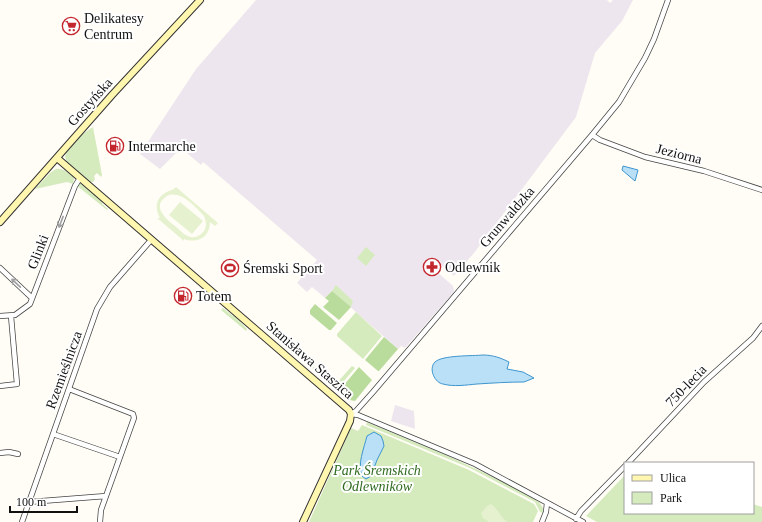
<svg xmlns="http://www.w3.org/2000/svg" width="762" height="522" font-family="Georgia,serif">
<rect width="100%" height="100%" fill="#fffdf5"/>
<path fill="#eee6ef" d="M 256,0 L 607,0 L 610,3 L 613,0 L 633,0 L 622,21 L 595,53 L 576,117 L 474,253 L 454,276 L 440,264 L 435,270 L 453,286 L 454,292 L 405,348 L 401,346 L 398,349 L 332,291 L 325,298 L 312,287 L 307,292 L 297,283 L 317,260 L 203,162 L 201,165 L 181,148 L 160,169 L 140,154 L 196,69 Z
M 395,405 L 414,411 L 415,429 L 391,421 Z"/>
<path fill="#d5ebbd" d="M 93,127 L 102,175 L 101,177 L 97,173 L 94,176 L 95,179 L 93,182 L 89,182 L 68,164 L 65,157 C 68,144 83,133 93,127 Z
M 56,169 C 63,168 69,173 74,178 L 73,184 L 67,182 L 35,189 L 50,173 Z
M 78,183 L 81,184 L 103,202 L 102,204 L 108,209 L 107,210 L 76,185 Z
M 366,247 L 375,255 L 366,266 L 357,258 Z
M 336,285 L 353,301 L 351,307 L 332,291 Z
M 223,308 L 233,316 L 235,316 L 247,329 L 246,331 L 221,310 Z
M 356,312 L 382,336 L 363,359 L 337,336 L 337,334 Z
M 304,359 L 335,385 L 352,366 L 355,368 L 337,389 L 303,360 Z
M 367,422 L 446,455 L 504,482 L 539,502 L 543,508 L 543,513 L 540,512 L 535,502 L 470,468 L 366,425 Z
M 362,425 L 469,470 L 534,504 L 538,511 L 533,522 L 309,522 L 351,428 L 358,431 Z
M 625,475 L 625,513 L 753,513 L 753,504 L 762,507 L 762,522 L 597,522 L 586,516 Z"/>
<path fill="#b9dc9c" d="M 332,291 L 351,307 L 339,320 L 323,307 L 329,301 L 325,298 Z
M 315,304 L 337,323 L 331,330 L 329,330 L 310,314 L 310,310 Z
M 384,337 L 398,349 L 379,371 L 378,371 L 365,360 Z
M 359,367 L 372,380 L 355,401 L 350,400 L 339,391 Z"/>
<path fill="#e6f2cf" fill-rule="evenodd" d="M 176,187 L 218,223 L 215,226 L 210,222 C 210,237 198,244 184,239 L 184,241 L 157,218 L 160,218 C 155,209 155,199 165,193 C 170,190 172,191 176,187 ZM 169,195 C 183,192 195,207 204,216 C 206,221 207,226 204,231 C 201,235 196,238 191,237 C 185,236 180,230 175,226 C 165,218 150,205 169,195 Z
M 180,202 L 203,221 L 192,234 L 169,215 Z
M 491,504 C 497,508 501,517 507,522 L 489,522 L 483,518 L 481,513 L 487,506 Z"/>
<path fill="#b9e0f7" stroke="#3f96cf" d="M 623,166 L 638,170 L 635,181 L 622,170 Z
M 483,355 C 493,355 501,358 509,362 L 507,369 L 523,372 L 534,378 L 524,382 C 508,382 493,383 477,384 C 466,385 454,387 443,384 C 435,383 428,369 435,362 C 442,355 473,356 483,355 Z
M 374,432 L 381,436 L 383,441 L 384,446 L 377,460 L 371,476 L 366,479 L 362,476 C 357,465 364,448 367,436 Z"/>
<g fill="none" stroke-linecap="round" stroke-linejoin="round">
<defs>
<path id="street" d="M 592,135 L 600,140 L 645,157 L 704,171 L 762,190
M 0,268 L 32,298
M 0,316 L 15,315 L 30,304 L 75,186 L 80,178
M 0,386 L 17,384 L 11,316
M 69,389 L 133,414 L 134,418 L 101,510 L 100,522
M 351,414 L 356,411 L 373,392 L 592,135 L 619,102 L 645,58 L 654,39 L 668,0
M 351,414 L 358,415 L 389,428 L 475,464 L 583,522
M 53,434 L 120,457
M 0,453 L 9,452 L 18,454
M 628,463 L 704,382 L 753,338 L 762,326
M 29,502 L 106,496
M 576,519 L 581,511 L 625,466
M 22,522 L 97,309 L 110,287 L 151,240
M 542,522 L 546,512 L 547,503"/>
<path id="secondary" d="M 57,158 L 349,410 L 351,414 L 350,421 L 303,522
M 0,222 L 112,95 L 200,0"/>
</defs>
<use href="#street" stroke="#444" stroke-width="6"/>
<use href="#secondary" stroke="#333" stroke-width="8"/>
<use href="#street" stroke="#fff" stroke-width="4.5"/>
<use href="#secondary" stroke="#fff6b0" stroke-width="6"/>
</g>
<defs><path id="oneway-shaft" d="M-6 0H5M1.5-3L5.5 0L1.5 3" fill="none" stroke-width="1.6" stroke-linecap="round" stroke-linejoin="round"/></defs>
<g stroke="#a0a0a0">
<use href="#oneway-shaft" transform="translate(61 222) rotate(111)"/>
<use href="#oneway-shaft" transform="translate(16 283) rotate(-137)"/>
</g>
<defs>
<symbol id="supermarket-ring" viewBox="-11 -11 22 22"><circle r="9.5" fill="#fff" stroke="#c4262e" stroke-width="1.5"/><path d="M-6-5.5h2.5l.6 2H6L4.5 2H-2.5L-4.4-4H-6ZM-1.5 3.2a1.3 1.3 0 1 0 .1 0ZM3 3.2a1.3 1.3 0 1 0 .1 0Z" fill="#c4262e"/></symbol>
<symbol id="fuel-ring" viewBox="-11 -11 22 22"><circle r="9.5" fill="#fff" stroke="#c4262e" stroke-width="1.5"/><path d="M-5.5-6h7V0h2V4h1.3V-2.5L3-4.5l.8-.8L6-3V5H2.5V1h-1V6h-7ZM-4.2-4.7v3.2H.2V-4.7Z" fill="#c4262e"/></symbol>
<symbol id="pharmacy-ring" viewBox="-11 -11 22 22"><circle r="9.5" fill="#fff" stroke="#c4262e" stroke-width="1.5"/><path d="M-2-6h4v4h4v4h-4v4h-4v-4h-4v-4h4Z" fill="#c4262e"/></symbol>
<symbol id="stadium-ring" viewBox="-11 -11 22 22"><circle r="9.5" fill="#fff" stroke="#c4262e" stroke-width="1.5"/><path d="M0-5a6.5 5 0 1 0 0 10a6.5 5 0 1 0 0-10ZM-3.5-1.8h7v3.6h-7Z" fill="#c4262e"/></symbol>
</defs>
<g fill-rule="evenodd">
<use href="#supermarket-ring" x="61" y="16" width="20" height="20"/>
<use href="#fuel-ring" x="105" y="136" width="20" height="20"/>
<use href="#pharmacy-ring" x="422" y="257" width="20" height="20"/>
<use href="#stadium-ring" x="220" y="258" width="20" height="20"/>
<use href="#fuel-ring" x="173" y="286" width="20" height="20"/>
</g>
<g text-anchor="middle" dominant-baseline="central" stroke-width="4" stroke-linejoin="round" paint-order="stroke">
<g font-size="14" fill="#111" stroke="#fff" text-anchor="start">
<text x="84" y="18">Delikatesy<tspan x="84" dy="16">Centrum</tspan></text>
<text x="128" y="146">Intermarche</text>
<text x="445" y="267">Odlewnik</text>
<text x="243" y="268">Śremski Sport</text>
<text x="196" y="296">Totem</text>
</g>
<g font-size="14" fill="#111" stroke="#fff">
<text transform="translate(90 102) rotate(-48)">Gostyńska</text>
<text transform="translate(679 154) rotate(14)">Jeziorna</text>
<text transform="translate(507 217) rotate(-49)">Grunwaldzka</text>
<text transform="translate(38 252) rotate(-69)">Glinki</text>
<text transform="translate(310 360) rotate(41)">Stanisława Staszica</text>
<text transform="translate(64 370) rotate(-70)">Rzemieślnicza</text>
<text transform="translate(686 386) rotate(-46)">750-lecia</text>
</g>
<g font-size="14" font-style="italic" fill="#2f6b1f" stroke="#fff">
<text x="377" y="470">Park Śremskich<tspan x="377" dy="16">Odlewników</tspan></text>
</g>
</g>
<rect x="624" y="462" width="130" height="52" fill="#ffffff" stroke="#a0a0a0"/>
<rect x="632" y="475" width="20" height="6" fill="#fff6b0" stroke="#a0a0a0"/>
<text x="660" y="482" font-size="12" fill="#111111">Ulica</text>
<rect x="632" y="492" width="20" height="12" fill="#d5ebbd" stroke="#a0a0a0"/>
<text x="660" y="502" font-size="12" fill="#111111">Park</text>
<path d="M10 506v6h67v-6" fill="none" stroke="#111111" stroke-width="2"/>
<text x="16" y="506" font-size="12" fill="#111111" stroke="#ffffff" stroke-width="3" paint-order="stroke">100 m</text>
</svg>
